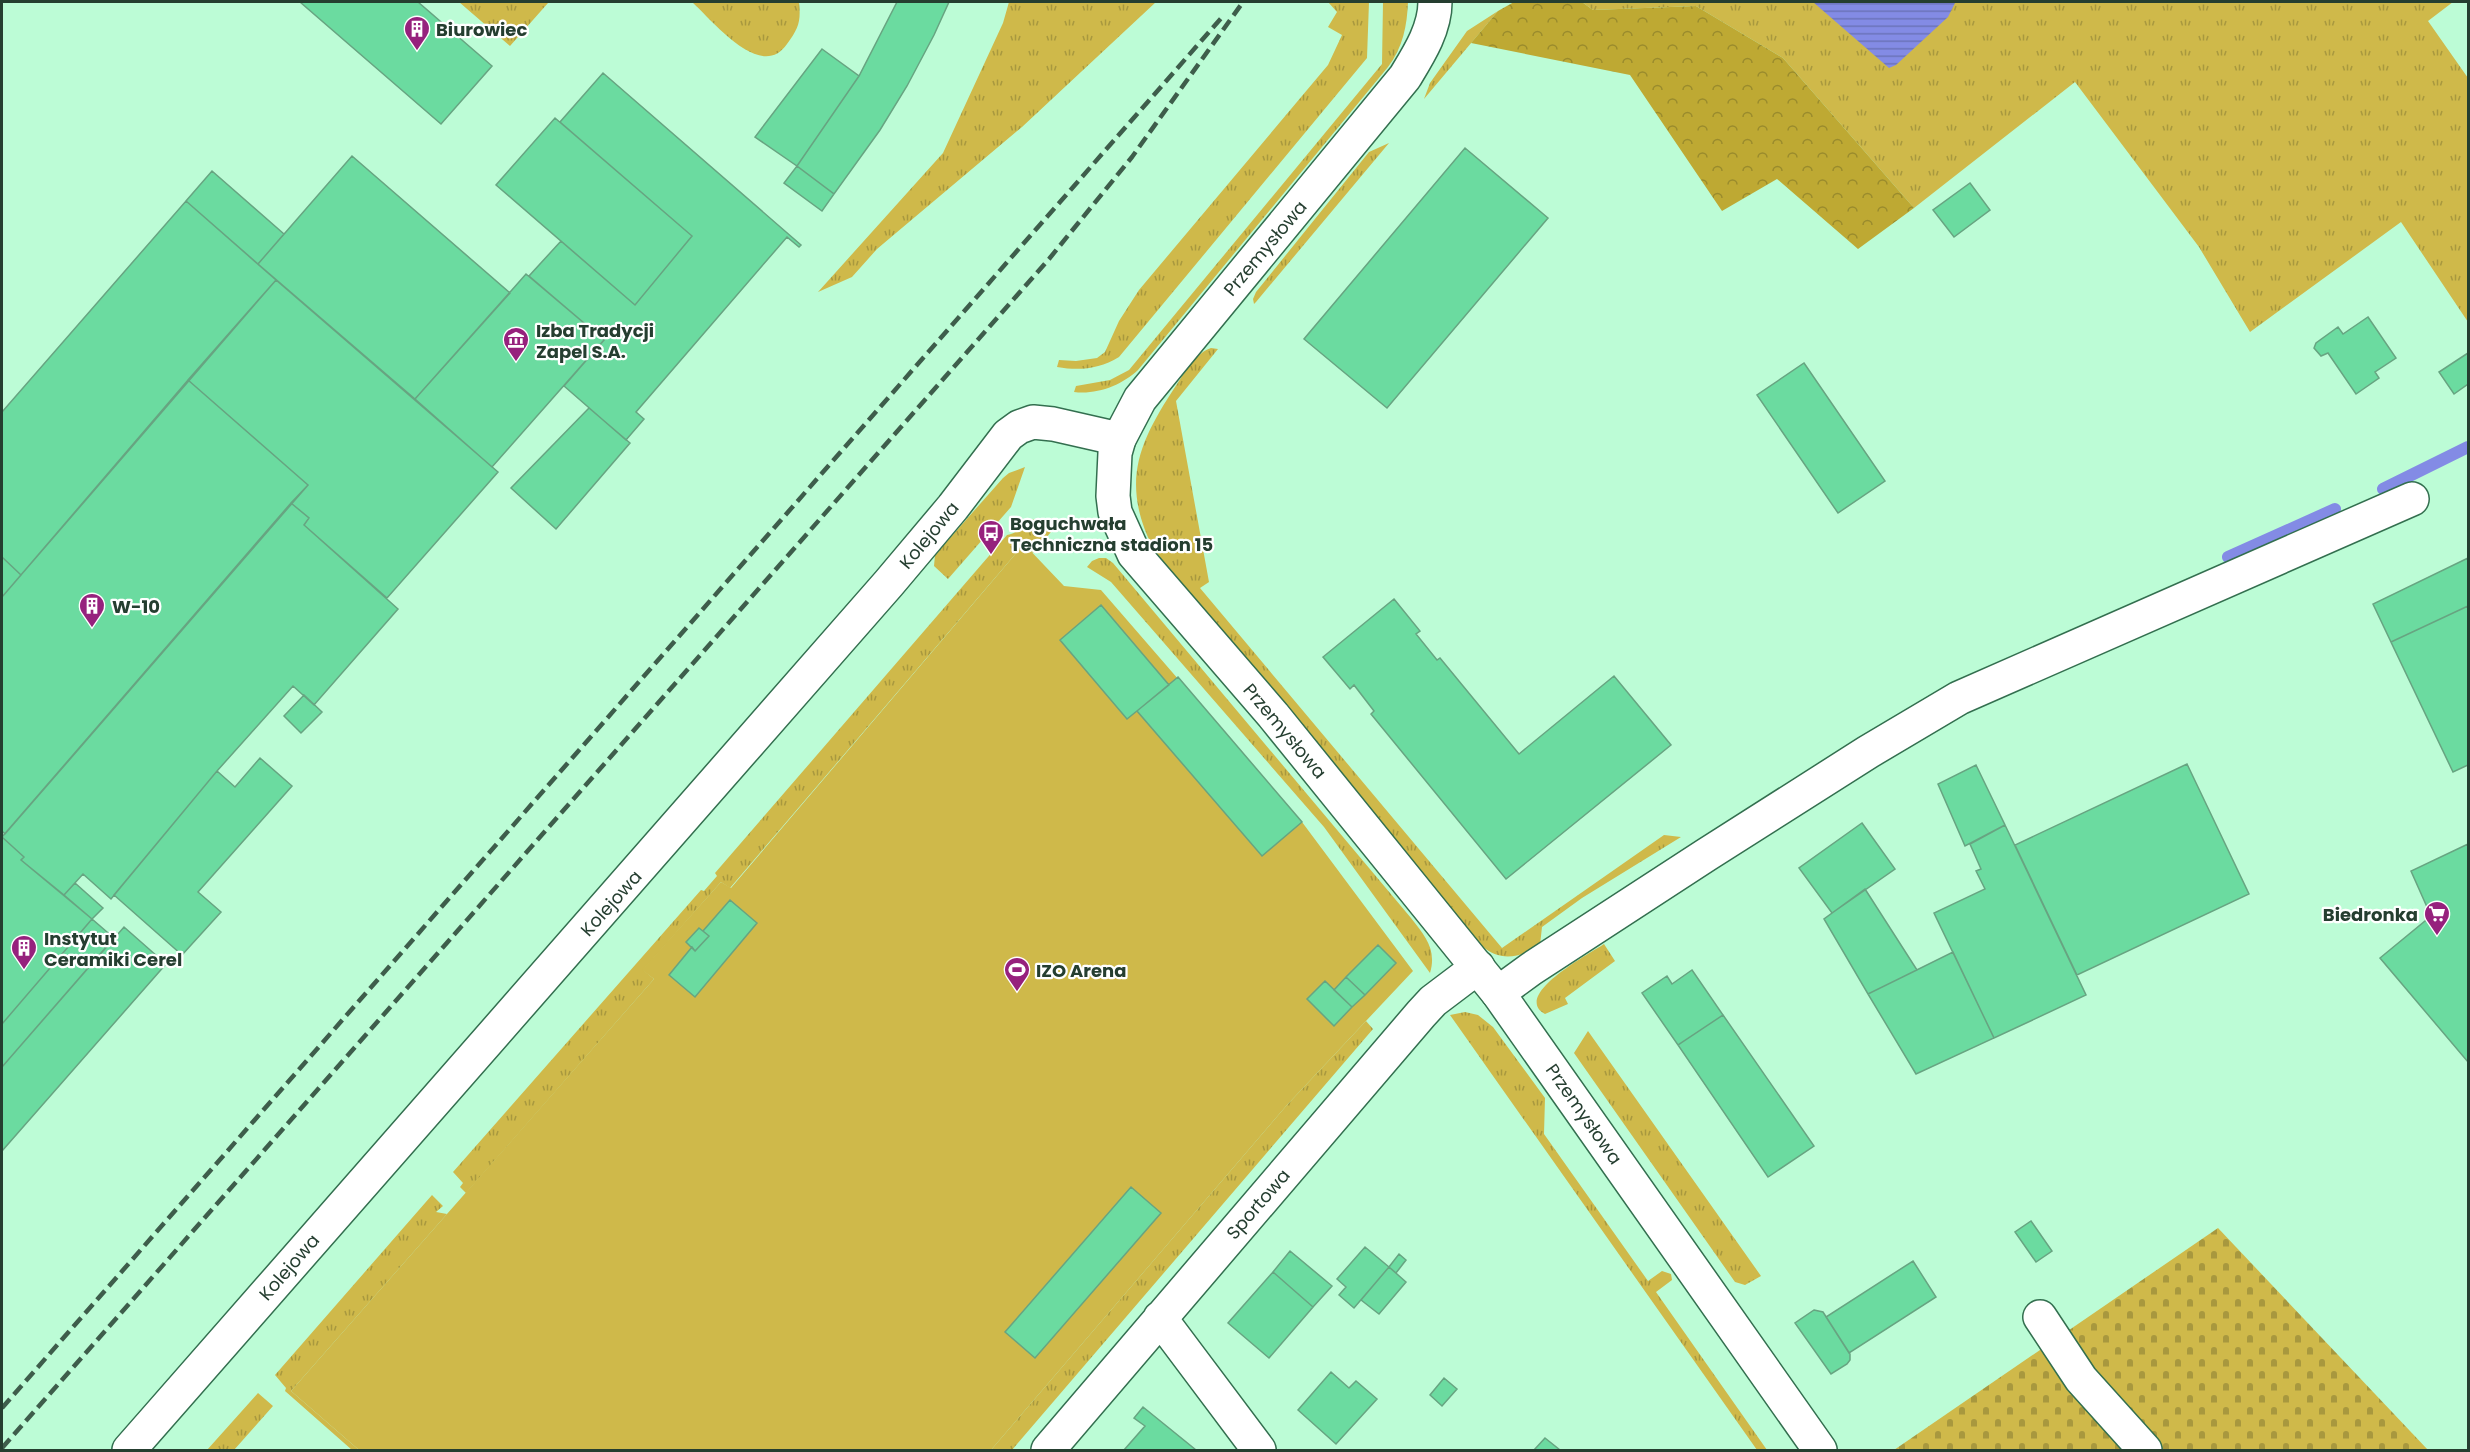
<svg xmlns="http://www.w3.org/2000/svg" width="2470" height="1452" font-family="Poppins,sans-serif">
<defs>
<pattern id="grass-tufts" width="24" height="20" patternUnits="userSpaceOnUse" patternTransform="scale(1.5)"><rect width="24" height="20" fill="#cfb94a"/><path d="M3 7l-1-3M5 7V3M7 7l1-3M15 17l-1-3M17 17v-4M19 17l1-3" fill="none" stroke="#a8983e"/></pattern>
<pattern id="forest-crowns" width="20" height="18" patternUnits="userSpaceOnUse" patternTransform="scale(1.5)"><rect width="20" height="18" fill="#bea933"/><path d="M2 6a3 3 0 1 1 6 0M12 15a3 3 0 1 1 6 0" fill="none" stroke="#9a8b2c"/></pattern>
<pattern id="cemetery-stones" width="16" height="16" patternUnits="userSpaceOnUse" patternTransform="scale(1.5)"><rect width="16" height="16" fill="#cfb94a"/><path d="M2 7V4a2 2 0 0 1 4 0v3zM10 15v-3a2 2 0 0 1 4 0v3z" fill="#a8983e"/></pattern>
<pattern id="water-rules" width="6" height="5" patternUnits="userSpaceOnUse" patternTransform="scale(1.5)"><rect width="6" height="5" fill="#838be5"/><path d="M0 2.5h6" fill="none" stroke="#6b73ba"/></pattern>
</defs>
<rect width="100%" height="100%" fill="#bcfcd6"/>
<path fill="url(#grass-tufts)" d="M 459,2 L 546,2 L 548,3 L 510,46 Z
M 692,2 L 799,2 C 801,21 799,28 787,44 C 761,82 713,21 692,2 Z
M 1009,2 L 1156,2 L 1022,127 L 877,249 L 852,277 L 818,292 L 943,153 L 1003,23 Z
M 1328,2 L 1369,2 L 1367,58 L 1119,357 C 1099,369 1080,371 1057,367 L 1059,360 L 1076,361 L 1097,358 L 1105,352 L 1119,321 L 1139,290 L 1328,65 L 1342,35 L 1328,27 L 1337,12 Z
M 1383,2 L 1408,2 C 1407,26 1403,47 1388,67 L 1138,370 C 1122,385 1097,395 1074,392 L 1076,386 L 1110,380 L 1129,370 L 1382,64 Z
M 1582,2 L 2453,2 L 2428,21 L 2468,78 L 2468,322 L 2401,222 L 2250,332 L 2199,247 L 2075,82 L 1914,208 L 1783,58 L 1696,6 L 1593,10 Z
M 1498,11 L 1424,99 L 1430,83 L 1467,31 Z
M 1389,143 L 1256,302 L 1254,304 L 1253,299 L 1256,292 L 1369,152 Z
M 1211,348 L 1218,349 L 1176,401 L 1209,582 L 1200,588 L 1502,948 L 1664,835 L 1681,837 L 1582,898 L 1542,927 L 1540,945 C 1520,958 1500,962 1482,946 L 1154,550 C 1120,483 1138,443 1177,384 C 1185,372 1197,352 1211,348 Z
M 1025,467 L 1011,507 L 948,579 L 934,566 L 935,555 L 1003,478 L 1009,473 Z
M 1036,519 L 1051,532 L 1033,553 L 1024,544 L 730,888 L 721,882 L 643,970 L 654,979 L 466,1193 L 460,1187 L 463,1183 L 453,1172 L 701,890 L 704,891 L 717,876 L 715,873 L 1007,535 C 1020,533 1023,521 1036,519 Z
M 1099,558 L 1106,558 L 1113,563 L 1411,918 C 1425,936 1437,949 1430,973 L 1324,827 L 1111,582 L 1087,567 L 1092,561 Z
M 1604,944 L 1615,961 L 1565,998 L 1568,1004 L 1545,1014 C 1511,995 1591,953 1604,944 Z
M 1465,1012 L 1478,1015 L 1493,1027 L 1545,1098 L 1544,1134 L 1648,1281 L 1662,1271 L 1671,1274 L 1672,1280 L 1656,1292 L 1767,1450 L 1757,1450 L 1450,1015 Z
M 1366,1021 L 1373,1029 L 1012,1450 L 991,1450 L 1287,1105 Z
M 1588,1031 L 1761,1276 L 1745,1285 L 1735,1282 L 1574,1053 Z
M 432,1195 L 443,1206 L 436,1212 L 447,1214 L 291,1391 L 359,1450 L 352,1450 L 285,1391 L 286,1388 L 275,1375 Z
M 258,1393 L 273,1406 L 234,1450 L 207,1450 Z"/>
<path fill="url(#forest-crowns)" d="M 1514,2 L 1582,2 L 1593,10 L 1696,6 L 1783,58 L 1914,208 L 1858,249 L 1777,179 L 1722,211 L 1630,75 L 1471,43 L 1498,11 Z"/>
<path fill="url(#cemetery-stones)" d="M 2218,1228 L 2428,1450 L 1894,1450 Z"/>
<path fill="#cfb94a" d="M 1024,544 L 1064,586 L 1101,590 L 1302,822 L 1413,971 L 1287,1105 L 991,1450 L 359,1450 L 291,1391 L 654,979 L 642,970 L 721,882 L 731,888 Z"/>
<path fill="url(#water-rules)" d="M 1813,2 L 1954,2 L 1955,3 L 1948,17 L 1896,65 L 1889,68 Z"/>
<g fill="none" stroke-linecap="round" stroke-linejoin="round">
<path stroke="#838be5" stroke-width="12" d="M 2383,489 L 2468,447
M 2228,557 L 2335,509"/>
</g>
<path fill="#6bdba0" stroke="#67a481" stroke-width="1.5" d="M 300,2 L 418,2 L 492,66 L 441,124 Z
M 897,2 L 949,2 L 934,35 L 907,86 L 880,130 L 834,194 L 797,166 L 859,76 Z
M 822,49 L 859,76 L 797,166 L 755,137 Z
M 603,73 L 801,245 L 799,247 L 787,237 L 636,412 L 644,419 L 626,440 L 564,386 L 604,340 L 529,276 L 561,241 L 635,305 L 692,236 L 560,122 Z
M 555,118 L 692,236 L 635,305 L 496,185 Z
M 1465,148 L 1548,218 L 1387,408 L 1304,339 Z
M 352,156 L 510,293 L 415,399 L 258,264 Z
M 797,166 L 834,194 L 822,211 L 784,183 Z
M 212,171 L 284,234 L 258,264 L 186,201 Z
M 1970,183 L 1990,210 L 1954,237 L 1933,210 Z
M 186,201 L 276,280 L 21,575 L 2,557 L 2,412 Z
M 526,274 L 604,340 L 492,467 L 415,399 Z
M 276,280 L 498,472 L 387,598 L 304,525 L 309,518 L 291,503 L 308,485 L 188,380 Z
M 2368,317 L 2396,358 L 2375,372 L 2379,378 L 2356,394 L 2328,353 L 2321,356 L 2314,348 L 2316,343 L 2338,327 L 2343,334 Z
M 2468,353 L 2468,384 L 2454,394 L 2439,372 Z
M 1804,363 L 1885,481 L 1838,513 L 1757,395 Z
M 188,380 L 308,485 L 5,834 L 2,831 L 2,597 Z
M 589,408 L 630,443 L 556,529 L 511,488 Z
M 291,503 L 309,518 L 304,525 L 398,609 L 314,705 L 293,686 L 217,771 L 111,899 L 83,874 L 64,895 L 21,860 L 24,857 L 2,837 Z
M 2,557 L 21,575 L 2,597 Z
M 2468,558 L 2468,606 L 2391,642 L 2373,604 Z
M 1394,599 L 1420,631 L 1416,634 L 1437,660 L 1440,658 L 1519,754 L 1614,676 L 1671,745 L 1506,879 L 1371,714 L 1374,711 L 1354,685 L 1350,689 L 1323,657 Z
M 1101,605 L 1169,685 L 1127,719 L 1060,640 Z
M 2468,606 L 2468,765 L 2453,772 L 2391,642 Z
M 1178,677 L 1302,822 L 1262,856 L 1137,711 Z
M 304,695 L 322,712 L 301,733 L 284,716 Z
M 260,758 L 292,786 L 198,892 L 221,912 L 182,955 L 114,895 L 217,771 L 235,787 Z
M 2187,764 L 2249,894 L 2077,975 L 2015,845 Z
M 1976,765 L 2005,825 L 1965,846 L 1938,784 Z
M 1862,823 L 1895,869 L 1832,913 L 1799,868 Z
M 2005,825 L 2086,995 L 1994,1038 L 1934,913 L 1985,889 L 1976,871 L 1981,869 L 1970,844 Z
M 2,837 L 24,857 L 21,860 L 92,919 L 2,1024 Z
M 2468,844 L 2468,1062 L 2380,958 L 2431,916 L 2411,871 Z
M 75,883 L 103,908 L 92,919 L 64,895 Z
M 1865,889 L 1917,970 L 1868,994 L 1824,919 Z
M 730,900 L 757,923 L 695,997 L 669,975 L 692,947 L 695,951 L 709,936 L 703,931 Z
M 92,919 L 114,938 L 2,1067 L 2,1024 Z
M 124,927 L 166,964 L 2,1151 L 2,1067 Z
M 699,928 L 709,936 L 695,951 L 686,942 Z
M 1378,945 L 1396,963 L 1365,995 L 1346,977 Z
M 1953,952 L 1994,1038 L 1916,1074 L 1868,994 Z
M 1692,970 L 1723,1015 L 1678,1045 L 1642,993 L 1667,976 L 1672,984 Z
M 1346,977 L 1365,995 L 1352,1007 L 1334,990 Z
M 1325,981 L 1352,1007 L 1334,1026 L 1307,999 Z
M 1723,1015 L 1814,1146 L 1768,1177 L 1678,1045 Z
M 1131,1187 L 1161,1213 L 1035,1358 L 1005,1332 Z
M 2031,1221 L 2052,1251 L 2036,1262 L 2015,1232 Z
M 1365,1247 L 1389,1267 L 1354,1308 L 1339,1295 L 1346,1287 L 1337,1279 Z
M 1290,1251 L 1332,1286 L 1313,1307 L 1273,1272 Z
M 1399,1254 L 1406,1260 L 1396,1273 L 1389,1267 Z
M 1913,1261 L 1936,1297 L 1849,1353 L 1826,1317 Z
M 1389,1267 L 1406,1282 L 1379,1314 L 1361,1300 Z
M 1273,1272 L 1313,1307 L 1269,1358 L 1228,1323 Z
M 1814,1310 L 1823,1312 L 1850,1354 L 1850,1360 L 1847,1364 L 1831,1374 L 1795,1323 Z
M 1331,1372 L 1349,1388 L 1356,1381 L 1377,1399 L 1336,1444 L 1298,1410 Z
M 1444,1378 L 1457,1389 L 1442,1406 L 1430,1395 Z
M 1143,1407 L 1196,1450 L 1124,1450 L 1145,1426 L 1134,1418 Z
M 1545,1438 L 1560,1450 L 1534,1450 Z"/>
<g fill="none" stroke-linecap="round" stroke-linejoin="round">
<defs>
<path id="pedestrian" d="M 2040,1317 L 2081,1379 L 2145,1450"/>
<path id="minor" d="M 1498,993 L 1531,969 L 1706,855 L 1868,752 L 1959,698 L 2412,499
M 1160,1318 L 1259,1450
M 129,1450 L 889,583 L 953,507 L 1008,435 L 1019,427 L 1033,422 L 1053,424 L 1119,439
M 1048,1450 L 1421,1014 L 1433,1001 L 1478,967"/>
<path id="tertiary" d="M 1435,2 C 1435,29 1419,54 1405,77 L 1140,399 L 1119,439 L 1115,453 L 1113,496 L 1115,512 L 1134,554 L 1273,715 L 1498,993 L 1820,1450"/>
</defs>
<use href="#pedestrian" stroke="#336f4f" stroke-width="36"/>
<use href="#minor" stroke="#336f4f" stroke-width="36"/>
<use href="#tertiary" stroke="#336f4f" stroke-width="36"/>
<use href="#pedestrian" stroke="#fff" stroke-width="33"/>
<use href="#minor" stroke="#fff" stroke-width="33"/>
<use href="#tertiary" stroke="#fff" stroke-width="33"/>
<path stroke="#3e5d4b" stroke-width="4.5" stroke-dasharray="12 6" stroke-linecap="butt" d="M 2,1408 L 1224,15
M 2,1448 L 1049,259 L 1132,157 L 1243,2"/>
</g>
<defs>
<symbol id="building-pin" viewBox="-11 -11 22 30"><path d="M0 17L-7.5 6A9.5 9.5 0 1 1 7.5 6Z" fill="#96217d" stroke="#fff"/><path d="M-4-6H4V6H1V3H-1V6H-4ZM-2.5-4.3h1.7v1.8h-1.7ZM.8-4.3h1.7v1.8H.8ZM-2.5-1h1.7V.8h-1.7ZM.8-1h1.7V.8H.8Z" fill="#fff"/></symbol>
<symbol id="museum-pin" viewBox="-11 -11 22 30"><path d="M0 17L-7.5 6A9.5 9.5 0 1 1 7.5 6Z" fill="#96217d" stroke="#fff"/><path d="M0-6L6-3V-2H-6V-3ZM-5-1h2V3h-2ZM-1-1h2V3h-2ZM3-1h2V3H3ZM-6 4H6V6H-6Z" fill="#fff"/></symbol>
<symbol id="bus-pin" viewBox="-11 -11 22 30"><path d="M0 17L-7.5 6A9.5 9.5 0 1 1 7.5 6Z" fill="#96217d" stroke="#fff"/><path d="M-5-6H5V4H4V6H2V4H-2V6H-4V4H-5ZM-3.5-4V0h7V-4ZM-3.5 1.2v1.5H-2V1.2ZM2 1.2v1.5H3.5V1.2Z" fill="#fff"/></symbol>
<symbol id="supermarket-pin" viewBox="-11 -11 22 30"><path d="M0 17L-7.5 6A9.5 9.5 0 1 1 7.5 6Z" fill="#96217d" stroke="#fff"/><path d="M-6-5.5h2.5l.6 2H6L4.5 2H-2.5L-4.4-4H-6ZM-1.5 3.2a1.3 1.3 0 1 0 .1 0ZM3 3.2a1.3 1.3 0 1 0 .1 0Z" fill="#fff"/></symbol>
<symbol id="stadium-pin" viewBox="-11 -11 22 30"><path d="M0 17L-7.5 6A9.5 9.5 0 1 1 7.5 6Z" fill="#96217d" stroke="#fff"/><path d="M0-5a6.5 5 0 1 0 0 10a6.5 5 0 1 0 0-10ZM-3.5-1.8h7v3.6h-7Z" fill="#fff"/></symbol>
</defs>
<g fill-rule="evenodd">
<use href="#building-pin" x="402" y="14" width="30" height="40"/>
<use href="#museum-pin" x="501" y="325" width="30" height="40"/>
<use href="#bus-pin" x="976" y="518" width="30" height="40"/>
<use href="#building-pin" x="77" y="591" width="30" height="40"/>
<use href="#supermarket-pin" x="2422" y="899" width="30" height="40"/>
<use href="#building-pin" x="9" y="933" width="30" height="40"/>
<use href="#stadium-pin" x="1002" y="955" width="30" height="40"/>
</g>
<g text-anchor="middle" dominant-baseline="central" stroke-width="4.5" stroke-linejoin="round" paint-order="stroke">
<g font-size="18" font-weight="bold" fill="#253e30" stroke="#fff" text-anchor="start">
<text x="436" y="29">Biurowiec</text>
<text x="536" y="330">Izba Tradycji<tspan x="536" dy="21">Zapel S.A.</tspan></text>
<text x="1010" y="523">Boguchwała<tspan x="1010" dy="21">Techniczna stadion 15</tspan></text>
<text x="112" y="606">W-10</text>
<text x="2418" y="914" text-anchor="end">Biedronka</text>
<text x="44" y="938">Instytut<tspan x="44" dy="21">Ceramiki Cerel</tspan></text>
<text x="1036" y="970">IZO Arena</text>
</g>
<g font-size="18" fill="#253e30" stroke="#fff">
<text transform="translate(1265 248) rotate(-50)">Przemysłowa</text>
<text transform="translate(929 535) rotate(-50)">Kolejowa</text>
<text transform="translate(1285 731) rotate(50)">Przemysłowa</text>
<text transform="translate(611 903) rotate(-48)">Kolejowa</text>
<text transform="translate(1584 1114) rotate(55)">Przemysłowa</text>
<text transform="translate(1258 1204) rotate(-49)">Sportowa</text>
<text transform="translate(289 1267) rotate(-49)">Kolejowa</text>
</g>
</g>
<rect width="2470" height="1452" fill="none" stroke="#253e30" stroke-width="6"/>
</svg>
